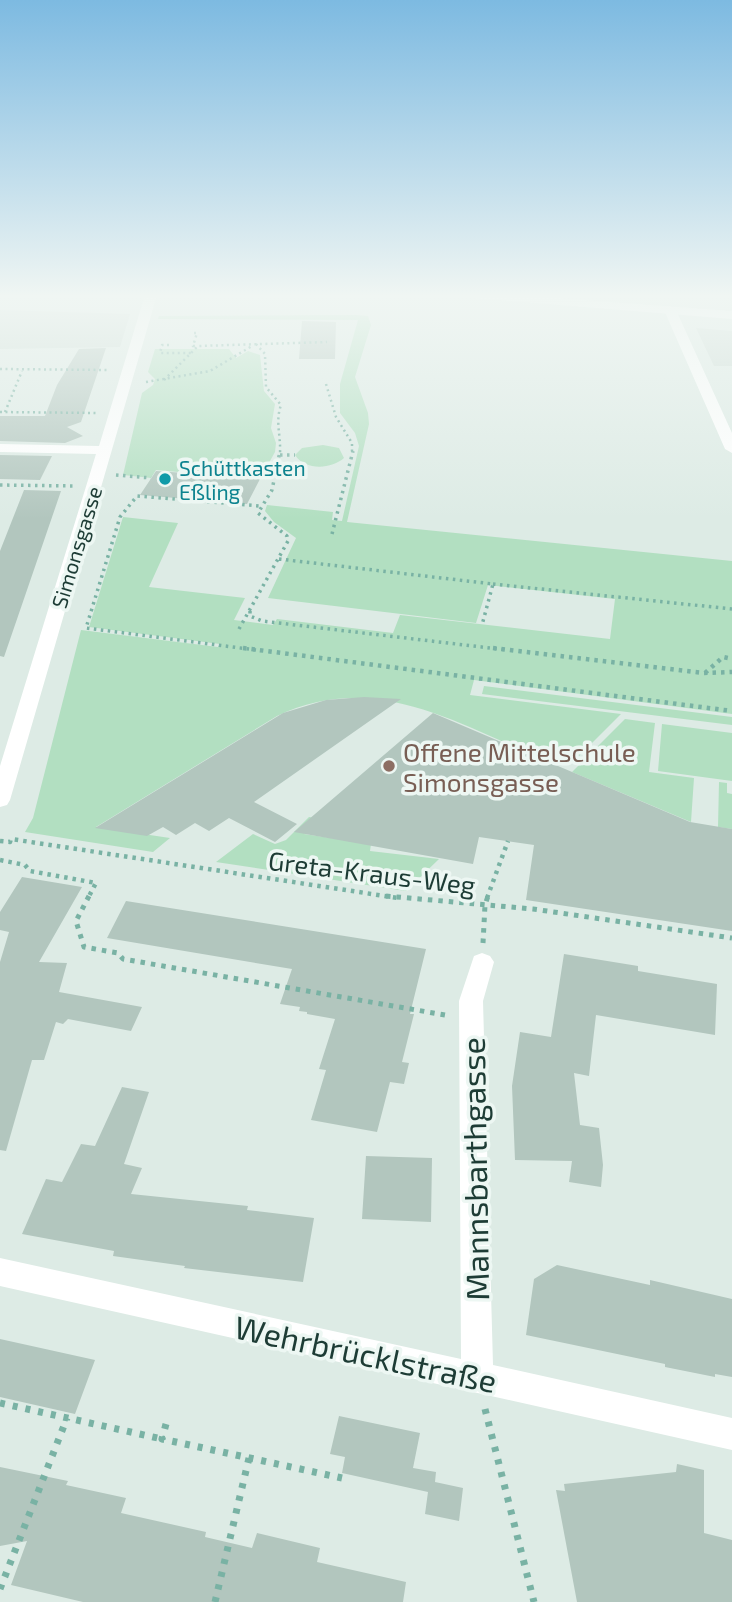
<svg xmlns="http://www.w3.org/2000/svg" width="732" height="1602" font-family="'Exo 2',sans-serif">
<rect width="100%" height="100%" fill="#ddebe5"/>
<path fill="#cbdbd4" d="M 0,310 L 130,314 L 120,347 L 0,349 Z
M 696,328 L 732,331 L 732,366 L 714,366 Z"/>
<path fill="#b2dfc1" d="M 355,315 L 368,316 L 371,325 L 355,377 L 368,413 L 369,424 L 347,522 L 732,561 L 732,714 L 474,680 L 470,695 L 621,714 L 575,760 L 553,750 L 542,759 C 455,722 372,670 277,716 L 96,827 L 170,838 L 153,852 L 25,832 L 33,818 L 81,630 L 218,647 L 220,644 L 89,627 L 123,517 L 178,523 L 149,587 L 245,598 L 234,620 L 273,625 L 277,619 L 393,633 L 400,615 L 610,639 L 615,599 L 488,585 L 476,623 L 268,598 L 296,538 L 274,522 L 265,511 L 267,505 L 333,512 L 332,520 L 342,521 L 359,446 L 355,433 L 340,413 L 340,384 L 358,320 L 158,319 L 159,316 Z
M 155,349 L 229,349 L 236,358 L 248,351 L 260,355 L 264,391 L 275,404 L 271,428 L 276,443 L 275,452 L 260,479 L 156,470 L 151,478 L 123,475 L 142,393 L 153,385 L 155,379 L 148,372 Z
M 323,445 L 339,448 L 344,458 C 332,469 305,471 295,455 L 302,448 Z
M 484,686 L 732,717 L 732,725 L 482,694 Z
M 625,719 L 655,723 L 649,772 L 694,778 L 691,822 L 572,772 Z
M 662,724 L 732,733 L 732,781 L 658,771 Z
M 719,782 L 727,783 L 727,793 L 732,794 L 732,829 L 718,827 Z
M 309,817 L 322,819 L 304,834 L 371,844 L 370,851 L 439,859 L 406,891 L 216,862 L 253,834 L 275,844 L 286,840 Z"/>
<path fill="#b2c6be" d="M 302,321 L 336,322 L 335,359 L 299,359 Z
M 106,348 L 81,422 L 67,427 L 83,436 L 65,443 L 0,441 L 0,416 L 45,416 L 57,385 L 79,349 Z
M 0,455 L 52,456 L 40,480 L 0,479 Z
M 156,471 L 171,472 L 260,479 L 247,504 L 140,495 Z
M 24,490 L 61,491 L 4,657 L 0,656 L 0,551 Z
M 364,697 L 401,699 L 254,802 L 297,824 L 275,842 L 229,818 L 209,831 L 195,823 L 176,835 L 163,827 L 147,836 L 95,828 L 283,713 L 326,700 Z
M 433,713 L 690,822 L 732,829 L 732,931 L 526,900 L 534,845 L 479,837 L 473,864 L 294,832 Z
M 22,877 L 82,887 L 39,962 L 67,963 L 59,992 L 142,1007 L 131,1031 L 68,1019 L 63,1024 L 56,1022 L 44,1060 L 32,1060 L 6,1151 L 0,1150 L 0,962 L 9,932 L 0,930 L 0,912 Z
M 126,901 L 426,949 L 410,1014 L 414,1014 L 402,1062 L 409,1063 L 404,1084 L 390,1082 L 377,1132 L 311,1120 L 326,1070 L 319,1069 L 335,1019 L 307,1014 L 307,1012 L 299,1011 L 300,1007 L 280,1004 L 292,969 L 107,938 Z
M 564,954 L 638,966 L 638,971 L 717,984 L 715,1035 L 596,1015 L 589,1076 L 574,1073 L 580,1125 L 599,1128 L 603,1165 L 601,1187 L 569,1182 L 572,1161 L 515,1160 L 512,1086 L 520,1032 L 551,1037 Z
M 122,1087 L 149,1092 L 124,1164 L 142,1168 L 131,1194 L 248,1206 L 247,1210 L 314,1218 L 303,1282 L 184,1268 L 185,1266 L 113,1256 L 114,1251 L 22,1234 L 46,1179 L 62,1182 L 81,1144 L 95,1146 Z
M 366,1156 L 432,1158 L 431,1222 L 362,1219 Z
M 557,1265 L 650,1285 L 650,1280 L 732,1299 L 732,1377 L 715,1374 L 715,1377 L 665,1367 L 665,1364 L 526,1335 L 534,1279 Z
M 0,1339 L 95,1360 L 75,1414 L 0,1397 Z
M 339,1416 L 420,1433 L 413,1468 L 436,1472 L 435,1482 L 463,1488 L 459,1521 L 425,1514 L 428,1492 L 342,1473 L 345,1457 L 330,1454 Z
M 677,1464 L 704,1470 L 704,1533 L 732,1540 L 732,1602 L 577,1602 L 556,1490 L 565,1491 L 564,1484 L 676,1472 Z
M 0,1467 L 68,1481 L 66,1485 L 126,1498 L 121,1513 L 206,1532 L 205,1537 L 252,1548 L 257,1533 L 320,1548 L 317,1562 L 406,1582 L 403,1602 L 83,1602 L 11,1585 L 27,1541 L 0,1546 Z"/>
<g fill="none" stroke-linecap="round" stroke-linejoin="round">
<path stroke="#79b2a4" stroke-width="2.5" stroke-dasharray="2 3.5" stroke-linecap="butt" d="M 194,333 L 197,333 L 193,346 L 197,346
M 256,344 L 265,354 L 266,387 L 281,405 C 275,422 281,435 280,453
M 169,345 L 162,345 L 160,353 L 192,353
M 0,369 L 108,370
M 164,380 L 198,346 L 327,342
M 146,382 L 210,371 L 252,346
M 326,384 L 336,417 L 352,443 L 352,453
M 0,412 L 97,413
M 5,412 L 22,371"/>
<path stroke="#79b2a4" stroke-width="3.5" stroke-dasharray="2.5 4.5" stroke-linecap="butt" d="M 280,455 L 295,455
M 267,467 L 276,468
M 116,475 L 151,478
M 0,485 L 75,486
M 332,534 L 353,451
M 279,559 L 493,584 L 482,625
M 493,584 L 732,609
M 250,611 L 250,616 L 262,621 L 507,650
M 239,629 L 288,541 L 287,536 L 258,513 L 272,490 L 280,451
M 256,650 L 86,628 L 120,517 L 137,496 L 260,506"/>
<path stroke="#79b2a4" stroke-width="4.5" stroke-dasharray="3.5 5" stroke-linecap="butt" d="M 243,648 L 732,711
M 493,648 L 704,673 L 732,672
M 705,673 L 723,657 L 732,659
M 0,841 L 10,842 L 11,839 L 398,898
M 0,860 L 25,865 L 30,871 L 96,883 L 88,898
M 487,898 L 508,841"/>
<path stroke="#79b2a4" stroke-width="5" stroke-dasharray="4.5 6" stroke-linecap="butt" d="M 89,896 L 76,921 L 84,947 L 118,953 L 123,959 L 445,1015
M 386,896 L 533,909 L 732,938
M 483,943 L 485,905 L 488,896"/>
<path stroke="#79b2a4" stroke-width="7" stroke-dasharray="5 8" stroke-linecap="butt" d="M 0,1403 L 162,1439
M 485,1409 L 534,1602
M 166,1424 L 162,1439 L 342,1478
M 0,1589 L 67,1418
M 215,1602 L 249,1458"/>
<path fill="#fff" fill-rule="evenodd" d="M 145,295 L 157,295 L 10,800 L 7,805 L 0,807 L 0,766 L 96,454 L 0,452 L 0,444 L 99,446 Z
M 670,306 L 676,310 L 732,433 L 732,453 L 725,449 L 664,310 Z
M 482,953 L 490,956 L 494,962 L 483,1001 L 493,1365 L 732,1418 L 732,1450 L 0,1286 L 0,1258 L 461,1359 L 459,1001 L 474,956 Z"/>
<path fill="#fff" fill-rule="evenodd" d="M 467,295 L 515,295 L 732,311 L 732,319 L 473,298 Z"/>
</g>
<linearGradient id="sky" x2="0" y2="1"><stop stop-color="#7dbae1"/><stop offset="0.57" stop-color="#f0f6f3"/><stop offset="1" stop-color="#f0f6f3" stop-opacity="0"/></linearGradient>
<rect width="732" height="519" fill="url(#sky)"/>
<circle fill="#0f9aa8" stroke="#edf7f3" stroke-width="2.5" cx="165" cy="479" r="7"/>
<circle fill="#8d6e63" stroke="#edf7f3" stroke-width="2.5" cx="389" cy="766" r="7"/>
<g text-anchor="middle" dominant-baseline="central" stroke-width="7" stroke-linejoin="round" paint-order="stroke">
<g font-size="21" fill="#0d838f" stroke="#edf7f3" text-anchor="start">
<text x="179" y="467">Schüttkasten<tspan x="179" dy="24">Eßling</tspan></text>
</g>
<g font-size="21" fill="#1d3c35" stroke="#edf7f3">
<text transform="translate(76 547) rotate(-73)">Simonsgasse</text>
</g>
<g font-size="26" fill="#785e54" stroke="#edf7f3" text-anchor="start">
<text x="403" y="751">Offene Mittelschule<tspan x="403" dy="30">Simonsgasse</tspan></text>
</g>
<g font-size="26" fill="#1d3c35" stroke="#edf7f3">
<text transform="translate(372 872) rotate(7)">Greta-Kraus-Weg</text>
</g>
<g font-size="32" fill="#1d3c35" stroke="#edf7f3">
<text transform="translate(474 1169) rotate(-91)">Mannsbarthgasse</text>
<text transform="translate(366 1353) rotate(12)">Wehrbrücklstraße</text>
</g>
</g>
</svg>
